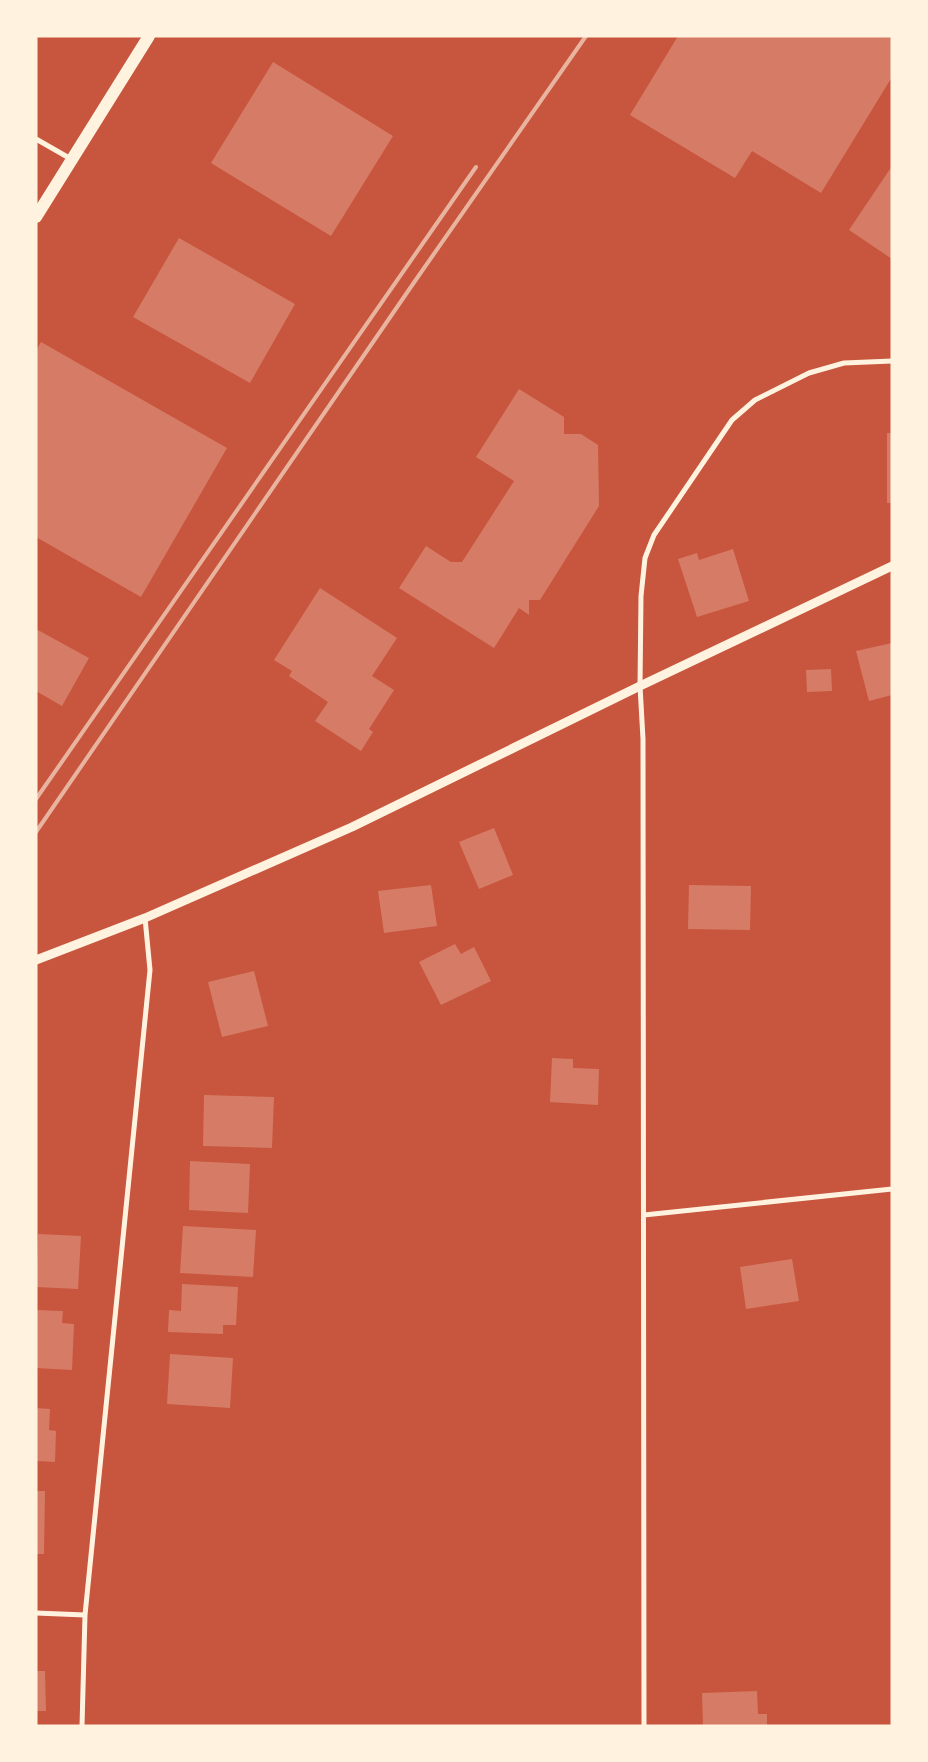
<svg xmlns="http://www.w3.org/2000/svg" width="928" height="1762" font-family="'PT Serif',serif">
<rect width="100%" height="100%" fill="#c8553d"/>
<path fill="#d67c66" d="M 678,36 L 892,36 L 892,77 L 821,193 L 752,151 L 735,178 L 630,115 Z
M 273,62 L 393,136 L 331,236 L 211,163 Z
M 892,166 L 892,259 L 849,230 Z
M 179,238 L 295,304 L 250,383 L 133,317 Z
M 41,342 L 227,448 L 141,597 L 36,537 L 36,351 Z
M 519,389 L 564,417 L 564,434 L 581,434 L 598,445 L 599,506 L 540,600 L 529,600 L 529,615 L 519,608 L 494,648 L 399,588 L 426,546 L 451,562 L 462,562 L 514,481 L 476,457 Z
M 887,433 L 892,433 L 892,503 L 887,503 Z
M 733,549 L 749,601 L 697,617 L 678,559 L 697,553 L 699,560 Z
M 320,588 L 397,638 L 372,676 L 394,690 L 369,729 L 373,732 L 361,751 L 315,721 L 328,702 L 289,676 L 292,671 L 274,660 Z
M 36,629 L 89,658 L 62,706 L 36,691 Z
M 892,643 L 892,695 L 869,701 L 856,651 Z
M 831,669 L 832,691 L 807,692 L 806,670 Z
M 494,828 L 513,875 L 479,889 L 459,842 Z
M 431,885 L 437,926 L 384,933 L 378,891 Z
M 689,885 L 751,886 L 750,930 L 688,929 Z
M 455,944 L 461,954 L 474,947 L 491,981 L 441,1005 L 419,962 Z
M 254,971 L 268,1026 L 222,1037 L 208,982 Z
M 552,1058 L 573,1059 L 573,1068 L 599,1069 L 598,1105 L 550,1102 Z
M 204,1095 L 274,1097 L 272,1148 L 203,1146 Z
M 190,1161 L 250,1164 L 248,1213 L 189,1210 Z
M 183,1226 L 256,1230 L 253,1277 L 180,1273 Z
M 38,1234 L 81,1236 L 78,1289 L 36,1287 Z
M 792,1259 L 799,1301 L 746,1309 L 740,1267 Z
M 182,1284 L 238,1287 L 236,1325 L 223,1325 L 223,1334 L 168,1332 L 169,1310 L 181,1311 Z
M 36,1310 L 63,1311 L 62,1323 L 74,1324 L 72,1370 L 36,1368 Z
M 170,1354 L 233,1358 L 230,1408 L 167,1404 Z
M 36,1408 L 50,1409 L 49,1430 L 56,1431 L 55,1462 L 36,1461 Z
M 36,1491 L 45,1491 L 44,1554 L 36,1554 Z
M 36,1671 L 45,1671 L 46,1711 L 36,1711 Z
M 757,1691 L 758,1714 L 767,1714 L 767,1726 L 703,1726 L 702,1693 Z"/>
<g fill="none" stroke-linecap="round" stroke-linejoin="round">
<path stroke="#fff3e0" stroke-width="5" d="M 36,139 L 71,159
M 644,1215 L 892,1189
M 36,1613 L 85,1615
M 82,1726 L 85,1615 L 150,970 L 145,918
M 644,1726 L 643,739 L 640,686 L 641,596 L 645,558 L 654,535 L 732,420 L 755,400 L 809,373 L 844,363 L 892,361"/>
<path stroke="#fff3e0" stroke-width="9" d="M 36,960 L 145,918 L 352,827 L 640,686 L 892,566"/>
<path stroke="#fff3e0" stroke-width="12" d="M 36,217 L 149,36"/>
<path stroke="#e9b49f" stroke-width="4" d="M 36,799 L 476,167
M 36,832 L 415,281 L 586,36"/>
</g>
<rect width="928" height="1762" fill="none" stroke="#fff3e0" stroke-width="75"/>
</svg>
